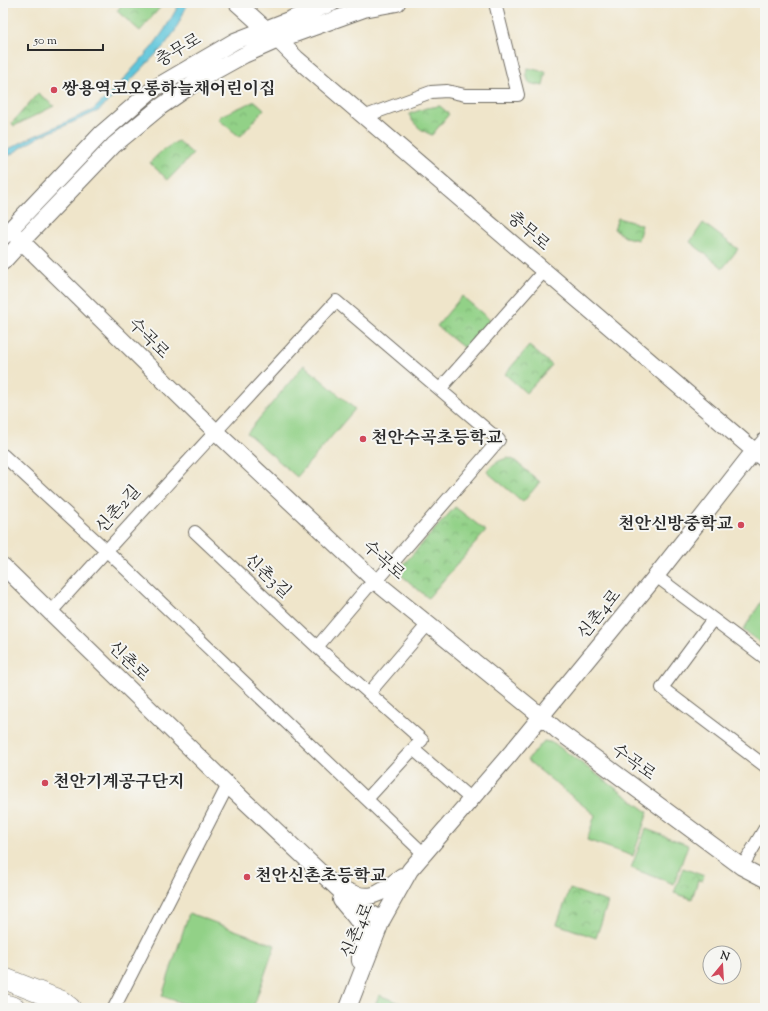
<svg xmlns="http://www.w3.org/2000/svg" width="768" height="1011" font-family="'Sorts Mill Goudy','Noto Serif KR',serif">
<defs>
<pattern id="park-crowns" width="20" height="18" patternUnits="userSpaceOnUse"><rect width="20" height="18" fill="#92d187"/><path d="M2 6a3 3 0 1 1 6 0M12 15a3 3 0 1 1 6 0" fill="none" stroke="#77aa6f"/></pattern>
</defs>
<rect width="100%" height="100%" fill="#f6f6f2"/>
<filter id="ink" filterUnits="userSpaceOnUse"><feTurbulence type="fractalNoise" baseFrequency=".025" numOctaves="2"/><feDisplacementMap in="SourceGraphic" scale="8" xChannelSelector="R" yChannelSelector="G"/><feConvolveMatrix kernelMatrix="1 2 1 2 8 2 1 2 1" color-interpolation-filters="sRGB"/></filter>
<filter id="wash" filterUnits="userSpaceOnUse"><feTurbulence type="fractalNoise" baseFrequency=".012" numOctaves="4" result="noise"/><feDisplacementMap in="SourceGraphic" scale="16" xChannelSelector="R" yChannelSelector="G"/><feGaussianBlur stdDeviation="0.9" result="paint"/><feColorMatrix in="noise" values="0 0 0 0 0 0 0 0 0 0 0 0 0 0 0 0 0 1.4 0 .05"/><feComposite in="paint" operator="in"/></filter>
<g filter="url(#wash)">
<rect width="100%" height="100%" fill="#efe5ca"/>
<path fill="#92d187" stroke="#5e7e59" d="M 703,223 L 738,249 L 723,268 L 690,242 Z
M 304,365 L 355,409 L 297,477 L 247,433 Z
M 765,596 L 765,646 L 743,630 Z
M 544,741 L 554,743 L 648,812 L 633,856 L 587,840 L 595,815 L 527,760 Z
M 646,829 L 688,845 L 674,884 L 631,868 Z
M 189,913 L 275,945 L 253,1008 L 195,1008 L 162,996 Z"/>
<path fill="url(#park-crowns)" stroke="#5e7e59" d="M 123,3 L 164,3 L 140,31 L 117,11 Z
M 528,68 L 546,72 L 543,86 L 529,83 L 526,74 Z
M 38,93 L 54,106 L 14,126 L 12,123 Z
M 255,101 L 264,109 L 240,137 L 218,119 L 222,115 Z
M 440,106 L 449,114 L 432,135 C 422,131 413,125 409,114 L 426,108 Z
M 178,141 L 193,154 L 168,180 L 150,163 C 158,153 167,147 178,141 Z
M 618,218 L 642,225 L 638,240 L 625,237 L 614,229 Z
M 462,296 L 490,320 L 465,349 L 437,326 Z
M 529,346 L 552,365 L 526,393 L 505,374 Z
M 508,458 L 514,460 L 540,482 L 523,502 L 487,472 C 492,464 499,460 508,458 Z
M 455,507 L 486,531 L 428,598 L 401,575 L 402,566 Z
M 683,868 L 704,876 L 702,881 L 698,880 L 692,899 L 674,893 Z
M 570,889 L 608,902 L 596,938 L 557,924 Z
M 379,995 L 413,1008 L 374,1008 Z"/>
<path fill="#5ec6db" stroke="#447883" d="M 180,3 L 188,3 L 175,31 L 164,46 L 121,90 L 98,111 L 39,137 L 3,159 L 3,152 L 28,139 L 93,110 L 115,89 L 153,46 L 165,29 Z"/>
</g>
<g filter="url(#ink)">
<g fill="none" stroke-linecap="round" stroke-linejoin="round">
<defs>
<path id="street" d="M 366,116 L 431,92 L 447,91 L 465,95 L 518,95 L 495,3
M 440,389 L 544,271
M 754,451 L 765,438
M 3,455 L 106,550 L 424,854
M 195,532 L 317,647 L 422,740 L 413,749 L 472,800
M 656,576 L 765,658
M 50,613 C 144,508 241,405 336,301 L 499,440 L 376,582 L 367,588 L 317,647
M 713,619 L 662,688 L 765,766
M 369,693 L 428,624
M 367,799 L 413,749
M 742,867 L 765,828
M 114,1008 L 228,785"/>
<path id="secondary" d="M 237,3 L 278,40 L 296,58 L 765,460
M 10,230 L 216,432 L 376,582 L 541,716 L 557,730 L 742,867 L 765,879
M 3,237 L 102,133 L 153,89 L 235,41 L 332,3
M 3,262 L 22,241 L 114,145 L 160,107 L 199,80 L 244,55 L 278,40 L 364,9 L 397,3
M 3,566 L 234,791 L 351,901 L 382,920
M 345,890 C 372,903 381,893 402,876
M 341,900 C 348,910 362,921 363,935 C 363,944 359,952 360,961
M 348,1008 L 382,920 L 410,870 L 511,753 L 656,576 L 754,451"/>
<path id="highway" d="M 3,978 L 61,1001 L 70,1008
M 3,1004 L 15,1008"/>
</defs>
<use href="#street" stroke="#706c63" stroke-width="14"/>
<use href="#secondary" stroke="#706c63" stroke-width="18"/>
<use href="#highway" stroke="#706c63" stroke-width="22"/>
<use href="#street" stroke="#fff" stroke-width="12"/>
<use href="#secondary" stroke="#fff" stroke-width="16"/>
<use href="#highway" stroke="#fff" stroke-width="21"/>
</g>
</g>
<g fill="#d1495b" stroke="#f6f6f2" stroke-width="1.5">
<circle cx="54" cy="90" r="4"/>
<circle cx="363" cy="439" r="4"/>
<circle cx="741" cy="525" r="4"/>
<circle cx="45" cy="783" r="4"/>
<circle cx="247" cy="877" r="4"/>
</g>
<g text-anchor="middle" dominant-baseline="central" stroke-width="4" stroke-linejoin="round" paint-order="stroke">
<g font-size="17" fill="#2b2b2b" stroke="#f6f6f2">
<text transform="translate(179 51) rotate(-30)">충무로</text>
<text transform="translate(528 232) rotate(41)">충무로</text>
<text transform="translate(148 339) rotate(45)">수곡로</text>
<text transform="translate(119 510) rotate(-48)">신촌2길</text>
<text transform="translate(383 561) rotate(42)">수곡로</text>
<text transform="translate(267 577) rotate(43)">신촌3길</text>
<text transform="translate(600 615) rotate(-51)">신촌4로</text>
<text transform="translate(128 662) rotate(44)">신촌로</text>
<text transform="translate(633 763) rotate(36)">수곡로</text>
<text transform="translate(358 931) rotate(-67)">신촌4로</text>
</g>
<g font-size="17" font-weight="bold" fill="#2b2b2b" stroke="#f6f6f2" text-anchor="start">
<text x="62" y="90">쌍용역코오롱하늘채어린이집</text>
<text x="371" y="439">천안수곡초등학교</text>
<text x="733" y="525" text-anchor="end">천안신방중학교</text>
<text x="53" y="783">천안기계공구단지</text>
<text x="255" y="877">천안신촌초등학교</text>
</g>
</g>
<rect width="768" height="1011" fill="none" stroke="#f6f6f2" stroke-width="16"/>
<g transform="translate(722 965) rotate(18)"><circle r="19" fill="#f6f6f2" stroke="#a5a5a2"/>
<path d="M0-3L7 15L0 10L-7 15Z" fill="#d1495b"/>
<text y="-6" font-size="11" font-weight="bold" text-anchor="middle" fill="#2b2b2b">N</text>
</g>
<path d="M28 44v6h75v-6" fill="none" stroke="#2b2b2b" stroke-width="2"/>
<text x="34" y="44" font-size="12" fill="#2b2b2b" stroke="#f6f6f2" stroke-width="3" paint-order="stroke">50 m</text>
</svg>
